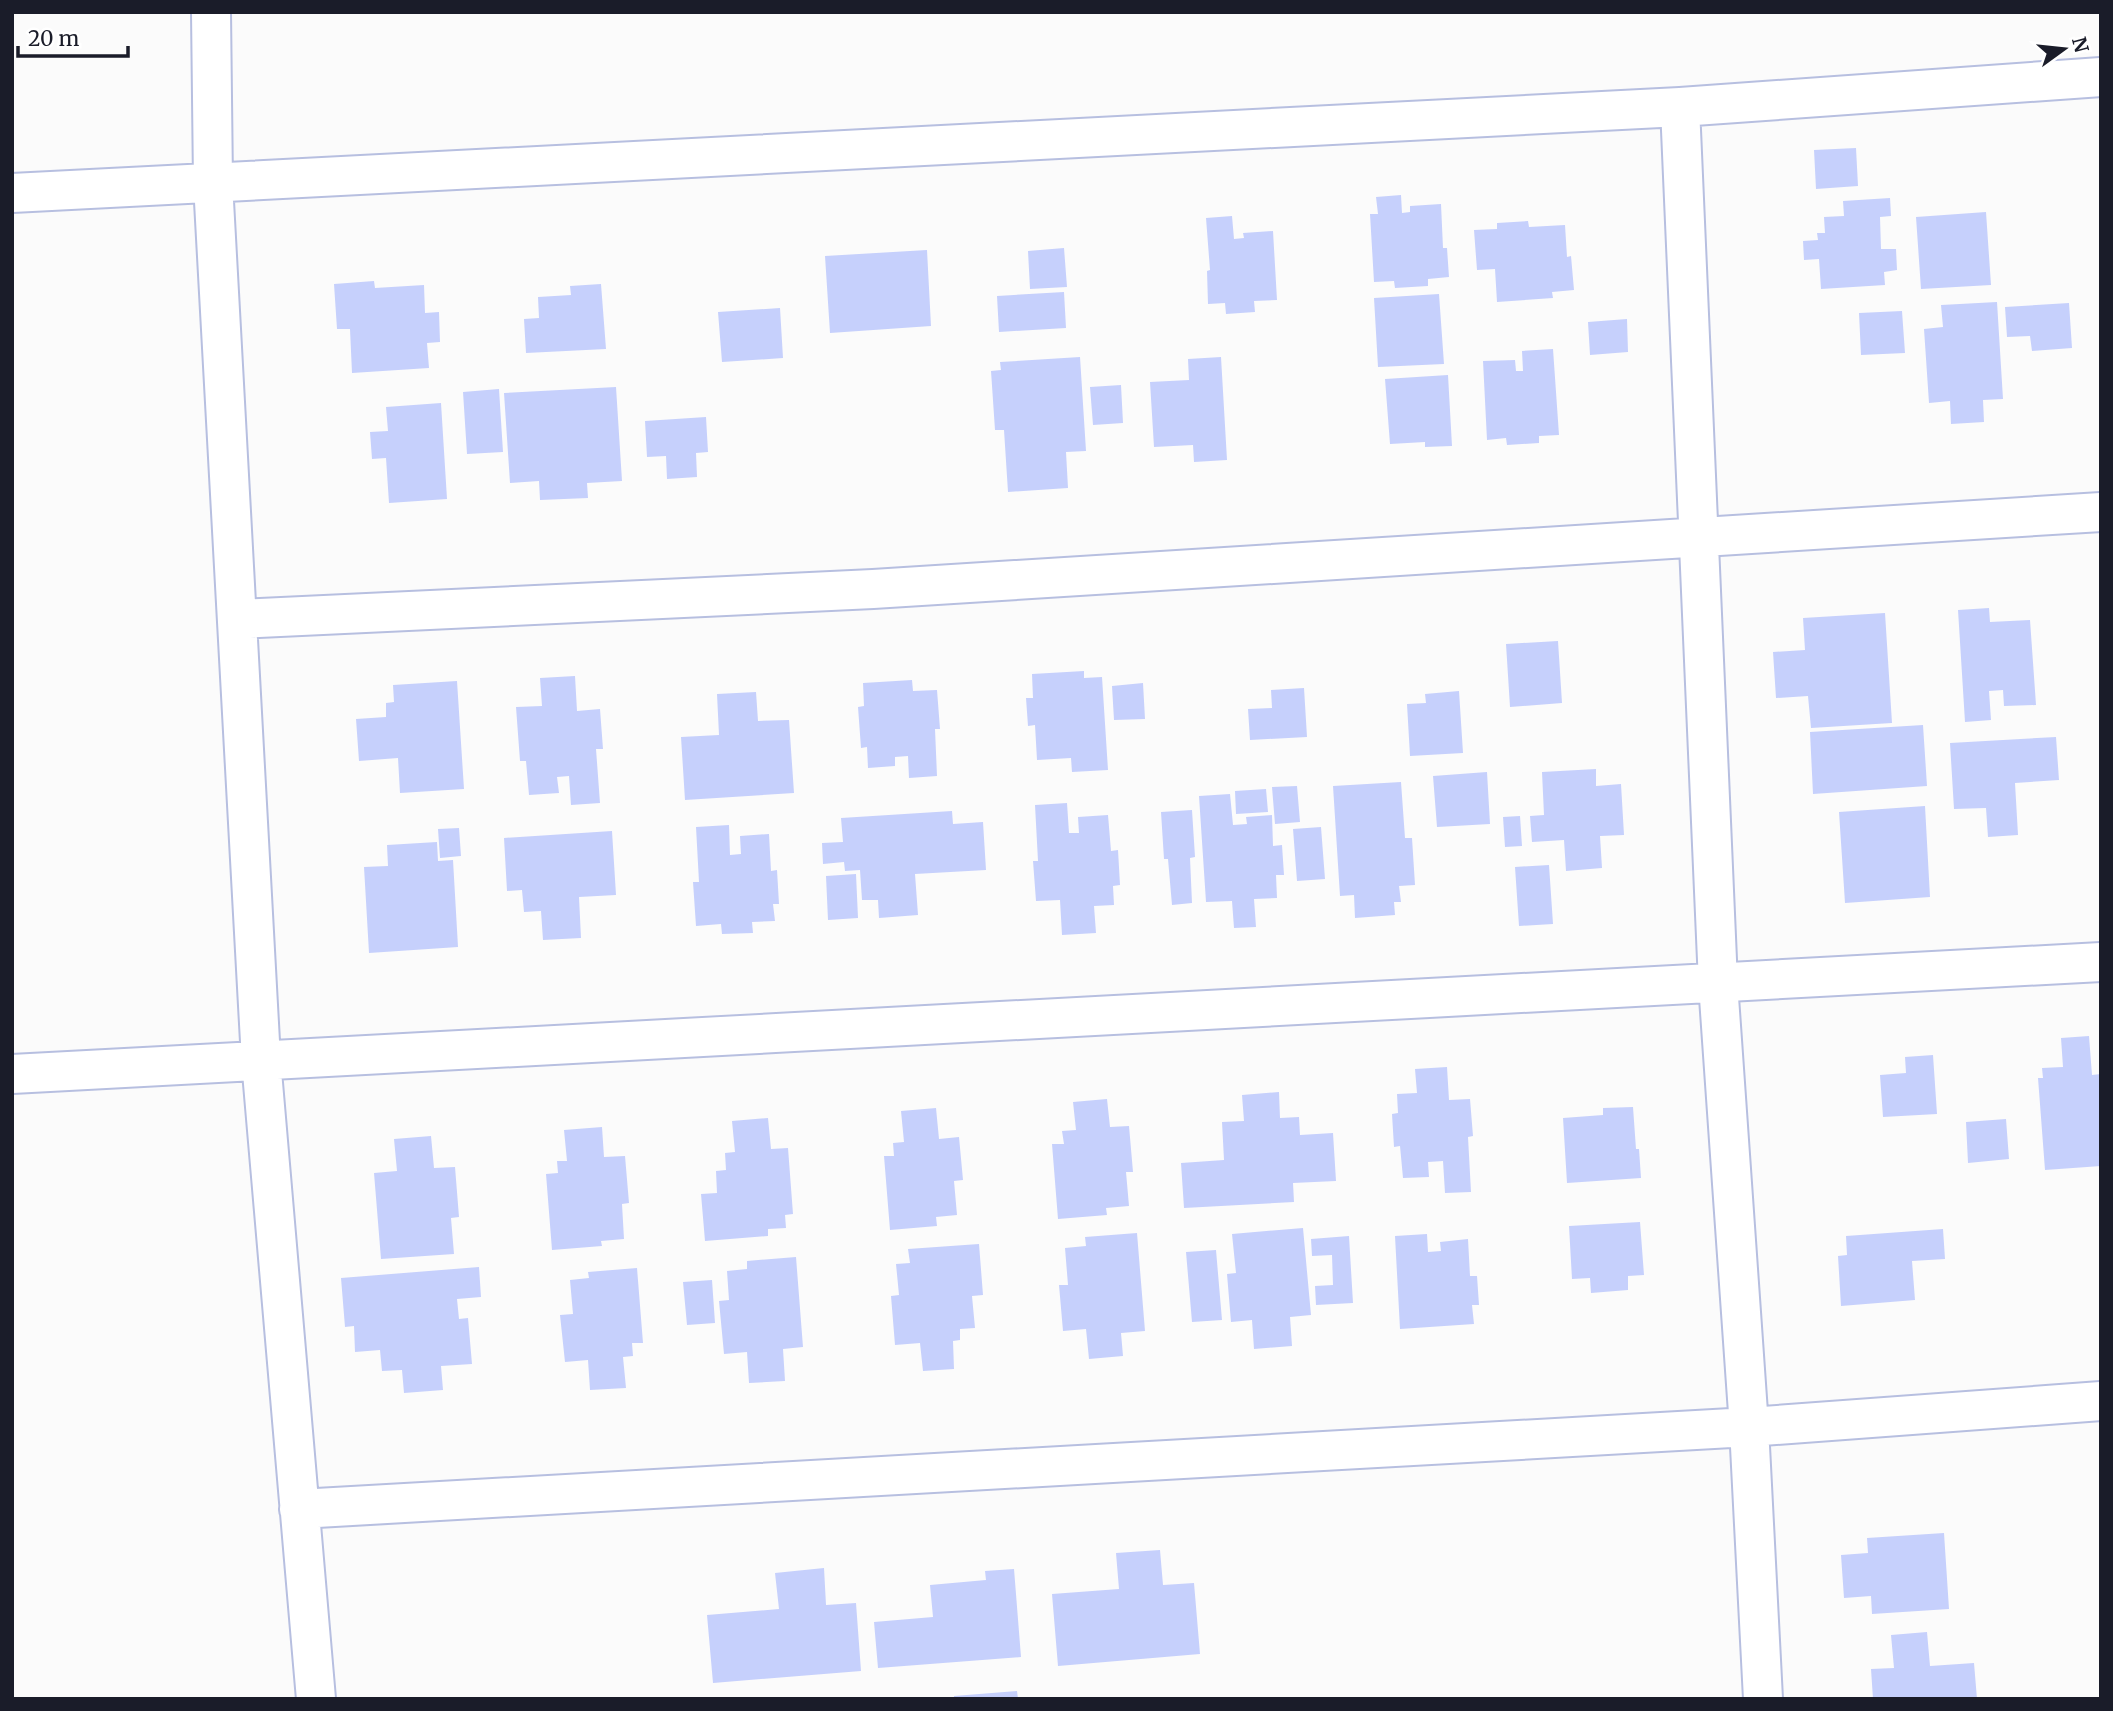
<svg xmlns="http://www.w3.org/2000/svg" width="2113" height="1711" font-family="Merriweather,serif">
<rect width="100%" height="100%" fill="#fbfbfb"/>
<path fill="#c6d0fc" d="M 1856,148 L 1858,186 L 1816,189 L 1814,150 Z
M 1401,195 L 1402,213 L 1410,212 L 1410,206 L 1441,204 L 1443,248 L 1447,248 L 1449,277 L 1428,279 L 1428,286 L 1395,288 L 1394,281 L 1374,282 L 1370,214 L 1378,214 L 1376,197 Z
M 1890,198 L 1891,216 L 1880,217 L 1881,249 L 1896,249 L 1897,270 L 1884,272 L 1885,285 L 1821,289 L 1819,259 L 1804,260 L 1803,241 L 1818,240 L 1817,233 L 1825,233 L 1824,217 L 1844,216 L 1843,201 Z
M 1986,212 L 1991,285 L 1921,289 L 1916,217 Z
M 1232,216 L 1234,239 L 1244,238 L 1243,233 L 1273,231 L 1277,300 L 1254,301 L 1255,312 L 1226,314 L 1225,303 L 1208,304 L 1207,271 L 1210,270 L 1206,218 Z
M 1528,221 L 1529,227 L 1565,225 L 1567,257 L 1571,256 L 1574,290 L 1552,292 L 1553,298 L 1497,302 L 1495,269 L 1477,270 L 1474,230 L 1497,229 L 1497,223 Z
M 1064,248 L 1067,287 L 1030,289 L 1028,251 Z
M 927,250 L 931,326 L 830,333 L 825,256 Z
M 374,281 L 375,288 L 424,285 L 425,313 L 439,312 L 440,342 L 427,343 L 429,368 L 352,373 L 350,329 L 337,329 L 334,284 Z
M 601,284 L 606,349 L 526,353 L 524,319 L 539,318 L 538,297 L 571,295 L 570,286 Z
M 1064,292 L 1066,328 L 999,332 L 997,296 Z
M 1439,294 L 1444,364 L 1378,367 L 1374,298 Z
M 1997,302 L 2003,399 L 1983,400 L 1984,422 L 1951,424 L 1950,401 L 1929,403 L 1924,329 L 1943,327 L 1941,305 Z
M 2069,303 L 2072,348 L 2032,351 L 2030,336 L 2007,337 L 2005,307 Z
M 780,308 L 783,358 L 722,362 L 718,312 Z
M 1902,311 L 1905,353 L 1861,355 L 1859,313 Z
M 1627,319 L 1628,352 L 1590,355 L 1588,322 Z
M 1553,349 L 1559,435 L 1539,436 L 1539,443 L 1507,445 L 1506,438 L 1487,440 L 1483,361 L 1515,360 L 1516,371 L 1523,371 L 1522,351 Z
M 1080,357 L 1086,451 L 1066,452 L 1068,488 L 1008,492 L 1004,430 L 995,430 L 991,371 L 1001,370 L 1000,362 Z
M 1221,357 L 1227,460 L 1194,462 L 1193,445 L 1154,447 L 1150,382 L 1189,380 L 1188,359 Z
M 1448,375 L 1452,446 L 1425,447 L 1425,442 L 1390,444 L 1385,379 Z
M 1121,385 L 1123,423 L 1093,425 L 1090,387 Z
M 616,387 L 622,481 L 587,483 L 588,498 L 540,500 L 539,481 L 510,483 L 504,393 Z
M 499,389 L 503,452 L 467,454 L 463,392 Z
M 441,403 L 447,499 L 389,503 L 386,458 L 372,459 L 370,432 L 388,431 L 386,407 Z
M 706,417 L 708,452 L 696,453 L 697,477 L 667,479 L 666,456 L 647,457 L 645,421 Z
M 1989,608 L 1990,622 L 2030,620 L 2036,705 L 2004,706 L 2003,690 L 1989,691 L 1991,720 L 1965,722 L 1958,610 Z
M 1885,613 L 1892,723 L 1811,728 L 1808,696 L 1776,698 L 1773,652 L 1805,650 L 1803,618 Z
M 1558,641 L 1562,703 L 1510,707 L 1506,644 Z
M 1084,671 L 1084,678 L 1102,677 L 1108,770 L 1072,772 L 1071,758 L 1037,760 L 1035,725 L 1028,726 L 1026,698 L 1033,698 L 1032,674 Z
M 575,676 L 577,711 L 600,709 L 603,749 L 596,749 L 600,803 L 571,805 L 569,776 L 557,777 L 559,793 L 529,795 L 526,761 L 520,761 L 516,707 L 542,706 L 540,678 Z
M 912,680 L 913,691 L 937,690 L 940,729 L 935,729 L 937,776 L 909,778 L 908,756 L 895,757 L 895,766 L 868,768 L 867,747 L 861,748 L 858,707 L 864,706 L 863,683 Z
M 457,681 L 464,789 L 400,793 L 398,758 L 359,761 L 356,719 L 386,717 L 386,703 L 394,702 L 393,685 Z
M 1143,683 L 1145,719 L 1114,720 L 1112,686 Z
M 1304,688 L 1307,737 L 1250,740 L 1248,709 L 1272,708 L 1271,690 Z
M 1459,691 L 1463,753 L 1410,756 L 1407,704 L 1426,703 L 1425,694 Z
M 756,692 L 758,721 L 789,720 L 794,793 L 685,800 L 681,737 L 719,735 L 717,694 Z
M 1923,725 L 1927,786 L 1813,794 L 1810,732 Z
M 2056,737 L 2059,780 L 2015,783 L 2018,835 L 1988,837 L 1986,808 L 1954,809 L 1950,743 Z
M 1596,769 L 1596,786 L 1621,784 L 1624,835 L 1600,836 L 1602,868 L 1566,871 L 1564,840 L 1532,842 L 1530,816 L 1544,815 L 1542,772 Z
M 1487,772 L 1490,824 L 1437,827 L 1433,776 Z
M 1401,782 L 1405,838 L 1412,838 L 1415,885 L 1399,886 L 1401,902 L 1394,902 L 1395,915 L 1355,918 L 1354,895 L 1340,896 L 1333,786 Z
M 1297,786 L 1300,822 L 1275,824 L 1272,787 Z
M 1266,789 L 1268,812 L 1236,814 L 1235,791 Z
M 1230,794 L 1233,825 L 1247,824 L 1246,817 L 1272,815 L 1273,846 L 1282,845 L 1284,875 L 1276,875 L 1277,898 L 1254,899 L 1256,927 L 1234,928 L 1232,901 L 1206,902 L 1199,796 Z
M 1067,803 L 1069,833 L 1079,833 L 1078,817 L 1108,815 L 1111,851 L 1118,850 L 1120,885 L 1113,886 L 1114,905 L 1094,906 L 1096,933 L 1062,935 L 1060,900 L 1036,901 L 1033,861 L 1038,861 L 1035,805 Z
M 1925,806 L 1930,897 L 1845,903 L 1839,812 Z
M 1192,810 L 1195,857 L 1190,858 L 1192,903 L 1172,905 L 1168,859 L 1164,859 L 1161,812 Z
M 952,811 L 953,824 L 983,822 L 986,870 L 915,874 L 918,915 L 879,918 L 878,900 L 862,900 L 860,870 L 845,871 L 844,862 L 823,864 L 822,843 L 843,842 L 841,818 Z
M 1520,816 L 1522,846 L 1505,847 L 1503,817 Z
M 729,825 L 730,855 L 741,854 L 740,836 L 769,834 L 771,871 L 777,870 L 779,904 L 773,904 L 775,921 L 752,922 L 753,933 L 722,934 L 721,924 L 696,926 L 693,882 L 699,882 L 696,827 Z
M 1321,827 L 1325,879 L 1297,881 L 1293,829 Z
M 459,828 L 461,856 L 440,858 L 438,829 Z
M 612,831 L 616,895 L 579,897 L 581,938 L 543,940 L 541,911 L 524,912 L 522,890 L 507,891 L 504,838 Z
M 437,842 L 438,861 L 453,860 L 458,947 L 369,953 L 364,867 L 388,866 L 387,845 Z
M 1549,865 L 1553,924 L 1519,926 L 1515,867 Z
M 856,874 L 858,918 L 828,920 L 826,876 Z
M 2089,1036 L 2092,1075 L 2101,1074 L 2101,1166 L 2045,1170 L 2038,1078 L 2043,1078 L 2042,1068 L 2063,1067 L 2061,1038 Z
M 1933,1055 L 1937,1114 L 1883,1117 L 1880,1075 L 1906,1073 L 1905,1057 Z
M 1447,1067 L 1449,1100 L 1470,1099 L 1473,1136 L 1468,1137 L 1471,1192 L 1445,1193 L 1443,1161 L 1428,1162 L 1429,1177 L 1403,1178 L 1400,1146 L 1394,1147 L 1392,1114 L 1398,1113 L 1397,1094 L 1417,1093 L 1415,1069 Z
M 1279,1092 L 1280,1118 L 1299,1117 L 1300,1135 L 1333,1133 L 1336,1181 L 1293,1183 L 1294,1202 L 1184,1208 L 1181,1163 L 1224,1160 L 1222,1122 L 1244,1121 L 1242,1095 Z
M 1107,1099 L 1110,1127 L 1129,1126 L 1133,1172 L 1126,1172 L 1129,1206 L 1106,1208 L 1107,1215 L 1058,1219 L 1052,1144 L 1064,1144 L 1062,1131 L 1076,1130 L 1073,1102 Z
M 1633,1107 L 1636,1149 L 1639,1149 L 1641,1178 L 1567,1183 L 1563,1118 L 1603,1115 L 1603,1108 Z
M 936,1108 L 939,1139 L 959,1137 L 963,1180 L 954,1181 L 957,1215 L 936,1217 L 937,1226 L 890,1230 L 884,1156 L 894,1156 L 893,1143 L 904,1142 L 901,1111 Z
M 768,1118 L 771,1149 L 788,1148 L 793,1214 L 785,1215 L 786,1228 L 768,1229 L 768,1236 L 705,1241 L 701,1194 L 717,1193 L 716,1171 L 726,1170 L 725,1153 L 735,1152 L 732,1121 Z
M 2006,1119 L 2009,1159 L 1968,1163 L 1966,1122 Z
M 602,1127 L 604,1157 L 625,1156 L 629,1203 L 622,1204 L 624,1239 L 601,1241 L 602,1246 L 552,1250 L 546,1174 L 558,1173 L 557,1161 L 567,1161 L 564,1130 Z
M 431,1136 L 434,1168 L 455,1167 L 459,1217 L 451,1218 L 454,1254 L 381,1259 L 374,1173 L 397,1171 L 394,1139 Z
M 1640,1222 L 1644,1275 L 1628,1276 L 1628,1290 L 1591,1293 L 1590,1278 L 1572,1279 L 1569,1226 Z
M 1303,1228 L 1311,1315 L 1290,1317 L 1292,1346 L 1254,1349 L 1252,1320 L 1231,1322 L 1227,1274 L 1236,1273 L 1232,1234 Z
M 1943,1229 L 1945,1259 L 1912,1261 L 1915,1300 L 1841,1306 L 1838,1256 L 1847,1255 L 1846,1236 Z
M 1137,1233 L 1145,1331 L 1121,1333 L 1123,1356 L 1089,1359 L 1086,1329 L 1063,1331 L 1059,1285 L 1068,1285 L 1065,1248 L 1086,1246 L 1085,1237 Z
M 1427,1234 L 1428,1252 L 1441,1251 L 1440,1242 L 1468,1239 L 1470,1276 L 1477,1276 L 1479,1305 L 1472,1305 L 1474,1324 L 1400,1329 L 1395,1236 Z
M 1349,1236 L 1353,1303 L 1316,1305 L 1315,1286 L 1333,1285 L 1332,1255 L 1312,1256 L 1311,1239 Z
M 979,1244 L 983,1295 L 972,1296 L 975,1328 L 960,1329 L 960,1340 L 953,1341 L 954,1369 L 923,1371 L 920,1343 L 895,1345 L 891,1296 L 899,1295 L 896,1264 L 910,1263 L 908,1249 Z
M 1216,1250 L 1222,1320 L 1192,1322 L 1186,1252 Z
M 796,1257 L 803,1347 L 783,1349 L 785,1381 L 749,1383 L 747,1352 L 724,1354 L 719,1301 L 729,1300 L 727,1271 L 747,1269 L 747,1261 Z
M 479,1267 L 481,1297 L 457,1299 L 459,1319 L 468,1318 L 472,1364 L 441,1366 L 443,1390 L 404,1393 L 402,1370 L 382,1371 L 380,1350 L 355,1352 L 354,1326 L 345,1327 L 341,1278 Z
M 637,1268 L 643,1343 L 632,1343 L 633,1356 L 623,1357 L 626,1388 L 590,1390 L 588,1360 L 565,1362 L 560,1315 L 573,1314 L 570,1280 L 589,1278 L 588,1272 Z
M 712,1280 L 715,1323 L 687,1325 L 683,1282 Z
M 1944,1533 L 1949,1609 L 1872,1614 L 1871,1596 L 1844,1598 L 1841,1555 L 1868,1553 L 1867,1538 Z
M 1160,1550 L 1163,1585 L 1194,1583 L 1200,1654 L 1058,1666 L 1052,1594 L 1119,1589 L 1116,1553 Z
M 824,1568 L 826,1605 L 856,1603 L 861,1671 L 713,1683 L 707,1615 L 779,1609 L 775,1573 Z
M 1014,1569 L 1021,1657 L 878,1668 L 874,1622 L 933,1617 L 930,1585 L 986,1580 L 985,1571 Z
M 1927,1632 L 1930,1666 L 1974,1663 L 1977,1699 L 1873,1699 L 1871,1669 L 1894,1668 L 1891,1635 Z
M 1017,1691 L 1018,1699 L 954,1699 L 954,1696 Z"/>
<g fill="none" stroke-linecap="round" stroke-linejoin="round">
<defs>
<path id="minor" d="M 211,12 L 213,183 L 261,1060 L 316,1699
M 1680,107 L 1718,983 L 1749,1427 L 1763,1699
M 12,193 L 1680,107 L 2101,77
M 238,619 L 873,589 L 2101,512
M 12,1074 L 2101,962
M 299,1509 L 1749,1427 L 2101,1401"/>
</defs>
<use href="#minor" stroke="#b7bfe0" stroke-width="42"/>
<use href="#minor" stroke="#fff" stroke-width="38"/>
</g>
<rect width="2113" height="1711" fill="none" stroke="#1a1c29" stroke-width="28"/>
<g transform="translate(2064 49) rotate(75)" stroke="#ffffff" stroke-width="5" paint-order="stroke">
<path d="M0-5L12 26L0 18L-12 26Z" fill="#1a1c29"/>
<text y="-10" font-size="19" font-weight="bold" text-anchor="middle" fill="#1a1c29">N</text>
</g>
<path d="M18 46v10h110v-10" fill="none" stroke="#1a1c29" stroke-width="3.5"/>
<text x="28" y="46" font-size="21" fill="#1a1c29" stroke="#ffffff" stroke-width="5" paint-order="stroke">20 m</text>
</svg>
